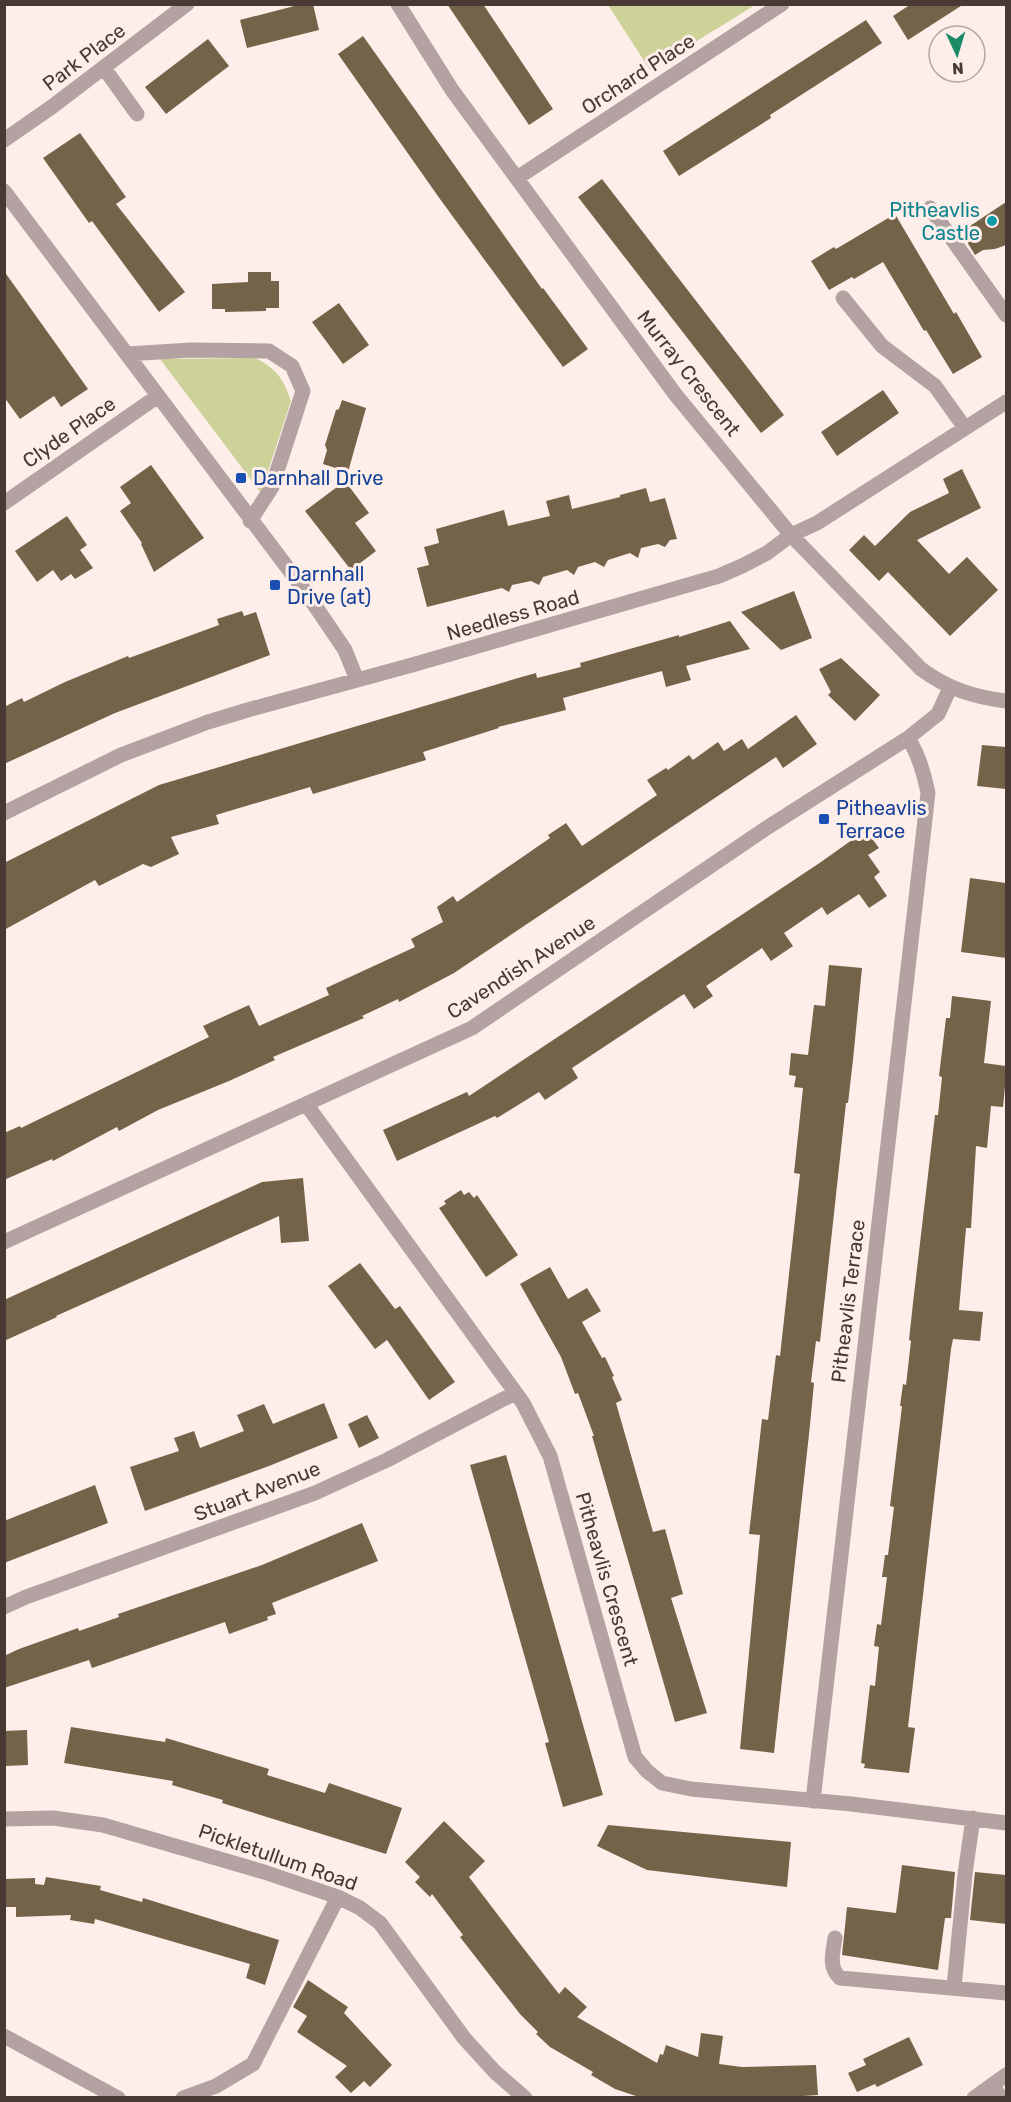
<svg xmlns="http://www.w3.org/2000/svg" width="1011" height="2102" font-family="Rubik,sans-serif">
<rect width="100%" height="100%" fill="#feeee9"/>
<path fill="#cdd299" d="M 608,5 L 755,5 L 650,70 Z
M 255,358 C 277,369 283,378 291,401 L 261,493 L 160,359 Z"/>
<path fill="#746348" d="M 302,4 L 313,4 L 319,30 L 247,48 L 240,20 Z
M 447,4 L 483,4 L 553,109 L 529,125 Z
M 911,4 L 964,4 L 908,40 L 893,16 Z
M 866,20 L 882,43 L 770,115 L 771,118 L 679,176 L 663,151 Z
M 363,36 L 542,289 L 543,288 L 588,349 L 563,367 L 440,199 L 338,54 Z
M 208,39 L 229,66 L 166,114 L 145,87 Z
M 80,133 L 126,197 L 116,204 L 185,292 L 159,312 L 92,221 L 89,223 L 43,158 Z
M 602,179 L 784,415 L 761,433 L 578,197 Z
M 1006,202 L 1006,245 L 995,249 L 983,250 L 975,255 L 961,232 Z
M 895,214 L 954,314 L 956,312 L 982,357 L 953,374 L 926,330 L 924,331 L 883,262 L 854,279 L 852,277 L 829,290 L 811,261 L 834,247 L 836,249 Z
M 4,271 L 88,389 L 61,407 L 54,396 L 20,419 L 4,397 Z
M 248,272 L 271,272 L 271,281 L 279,281 L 279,308 L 266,308 L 266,311 L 225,312 L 225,309 L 212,309 L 212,284 L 248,282 Z
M 339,303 L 369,345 L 343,364 L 312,322 Z
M 883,390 L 899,413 L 837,456 L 821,432 Z
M 342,400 L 366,408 L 348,472 L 323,464 L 327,450 L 325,445 L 336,410 L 339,409 Z
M 151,465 L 204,538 L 154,572 L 141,544 L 142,543 L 120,511 L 131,503 L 120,487 Z
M 962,469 L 981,508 L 917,540 L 949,574 L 967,557 L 998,590 L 950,636 L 888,572 L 879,581 L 849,550 L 864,535 L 875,546 L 910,512 L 949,493 L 943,479 Z
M 345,481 L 369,513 L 355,523 L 376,551 L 351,570 L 305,511 Z
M 646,488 L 650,502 L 665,498 L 677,539 L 670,540 L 665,547 L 658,544 L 641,548 L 638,558 L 630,553 L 608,560 L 604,567 L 595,562 L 578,567 L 574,575 L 567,570 L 543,577 L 539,585 L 531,581 L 512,585 L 509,592 L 502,588 L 427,607 L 417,568 L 429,565 L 424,547 L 439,543 L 436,529 L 504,510 L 508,526 L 550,516 L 546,501 L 569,495 L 572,509 L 620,497 L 620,495 Z
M 67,516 L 87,545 L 80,550 L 93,568 L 75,579 L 71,574 L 61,581 L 53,570 L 37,582 L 15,551 Z
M 794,591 L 812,638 L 781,650 L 741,612 Z
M 242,611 L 244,616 L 256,612 L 270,655 L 115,713 L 4,764 L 4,707 L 22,698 L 24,702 L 65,682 L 128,656 L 129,658 L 219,625 L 217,619 Z
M 730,621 L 750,649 L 686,666 L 691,680 L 666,687 L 662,671 L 563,698 L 566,710 L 498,727 L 499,728 L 423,752 L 426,760 L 313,794 L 310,787 L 216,815 L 219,824 L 171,837 L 179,854 L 151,867 L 143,864 L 99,886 L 95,880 L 4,930 L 4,863 L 159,785 L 518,678 L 536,673 L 537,678 L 581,667 L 580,663 L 679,635 L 679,637 Z
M 841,658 L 880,695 L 855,721 L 828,695 L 831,692 L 819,669 Z
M 796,715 L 817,744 L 783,768 L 776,757 L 454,973 L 399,1002 L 398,999 L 362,1016 L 364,1018 L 273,1057 L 275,1060 L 229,1081 L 158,1110 L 119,1131 L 117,1127 L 53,1161 L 52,1159 L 4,1180 L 4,1133 L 20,1126 L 21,1128 L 209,1037 L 203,1026 L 249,1005 L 259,1026 L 329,995 L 326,988 L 415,947 L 411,939 L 443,922 L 437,907 L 453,896 L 457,902 L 550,838 L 548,835 L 566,823 L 582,846 L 657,795 L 647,780 L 666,768 L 668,770 L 689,755 L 693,760 L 718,742 L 724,751 L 742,739 L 748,749 Z
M 982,745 L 1006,747 L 1006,789 L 977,786 Z
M 866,830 L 879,848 L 868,855 L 880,872 L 874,877 L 887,896 L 869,908 L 859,894 L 827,915 L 822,907 L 784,933 L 793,946 L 771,961 L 762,948 L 706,986 L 713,996 L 694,1009 L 684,994 L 572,1068 L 578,1078 L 545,1100 L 539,1092 L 497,1118 L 495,1116 L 397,1161 L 383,1130 L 467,1092 L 469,1096 L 821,862 Z
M 970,878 L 1006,883 L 1006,958 L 961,952 Z
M 829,965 L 862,968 L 853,1060 L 848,1103 L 846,1103 L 820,1342 L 816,1341 L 811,1382 L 814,1383 L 810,1425 L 774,1753 L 740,1749 L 760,1535 L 749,1534 L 762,1419 L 768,1420 L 776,1355 L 780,1356 L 800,1174 L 794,1173 L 803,1088 L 794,1087 L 796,1076 L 789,1075 L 791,1053 L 808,1055 L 814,1005 L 825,1006 Z
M 952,996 L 991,1001 L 984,1063 L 1006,1066 L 1006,1077 L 1003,1107 L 991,1106 L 987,1148 L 976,1146 L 971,1228 L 966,1228 L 959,1310 L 983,1312 L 980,1341 L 953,1339 L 951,1349 L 908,1727 L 915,1728 L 909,1773 L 864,1768 L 865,1764 L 861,1763 L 870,1685 L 875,1686 L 879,1647 L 874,1646 L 877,1624 L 881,1625 L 887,1577 L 882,1577 L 885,1555 L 888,1555 L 894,1507 L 890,1506 L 902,1406 L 900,1406 L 903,1384 L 906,1385 L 911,1341 L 909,1340 L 913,1303 L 935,1115 L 938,1115 L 942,1077 L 939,1076 L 946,1018 L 950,1018 Z
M 303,1178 L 309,1241 L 281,1243 L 279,1216 L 56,1316 L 57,1317 L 4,1341 L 4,1300 L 262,1182 Z
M 461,1190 L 464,1195 L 469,1192 L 474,1198 L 477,1195 L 518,1255 L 486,1277 L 439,1208 L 446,1204 L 444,1201 Z
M 360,1263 L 395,1309 L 400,1306 L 455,1382 L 429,1400 L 387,1340 L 375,1349 L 328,1286 Z
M 550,1267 L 568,1299 L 587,1288 L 601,1311 L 582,1322 L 602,1358 L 605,1357 L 614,1376 L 612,1377 L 622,1400 L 616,1403 L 653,1532 L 665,1529 L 683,1594 L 671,1598 L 707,1713 L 675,1722 L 592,1436 L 594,1436 L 578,1393 L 575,1394 L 561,1357 L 520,1284 Z
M 324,1403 L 338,1438 L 269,1466 L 145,1511 L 130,1467 L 179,1451 L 174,1438 L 194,1431 L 200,1448 L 244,1431 L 237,1415 L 264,1404 L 273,1424 Z
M 367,1415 L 379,1438 L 359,1448 L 348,1424 Z
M 506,1455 L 603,1795 L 563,1807 L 545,1743 L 549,1742 L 470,1465 Z
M 95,1485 L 108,1523 L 4,1563 L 4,1521 Z
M 362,1523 L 378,1561 L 272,1603 L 276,1614 L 267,1617 L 268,1620 L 229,1634 L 225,1622 L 92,1668 L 89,1660 L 4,1688 L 4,1656 L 19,1649 L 78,1628 L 79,1631 L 119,1617 L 118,1614 L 262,1565 Z
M 71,1727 L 165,1742 L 166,1738 L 269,1769 L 267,1775 L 325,1793 L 329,1783 L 402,1808 L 386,1854 L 222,1803 L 223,1800 L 172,1785 L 173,1781 L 64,1763 Z
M 27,1730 L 28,1765 L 4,1766 L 4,1731 Z
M 444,1821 L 485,1861 L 469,1877 L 517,1940 L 559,1994 L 565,1987 L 587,2007 L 577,2017 L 657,2063 L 660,2054 L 663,2055 L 666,2045 L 698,2057 L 701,2033 L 723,2036 L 719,2064 L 742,2067 L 816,2065 L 818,2095 L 803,2096 L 803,2097 L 639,2097 L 615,2089 L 591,2075 L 593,2072 L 550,2047 L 536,2034 L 538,2032 L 520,2014 L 460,1937 L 463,1935 L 432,1894 L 430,1897 L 415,1882 L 420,1877 L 405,1862 Z
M 608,1825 L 791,1842 L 787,1887 L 647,1870 L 597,1846 Z
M 902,1865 L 955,1872 L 951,1918 L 945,1918 L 938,1970 L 842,1955 L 847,1907 L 896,1913 Z
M 975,1872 L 1006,1875 L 1006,1924 L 970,1920 Z
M 46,1877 L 101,1886 L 100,1890 L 142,1902 L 143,1898 L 279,1940 L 265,1985 L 246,1978 L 250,1964 L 95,1919 L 94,1924 L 70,1920 L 71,1915 L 16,1917 L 16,1907 L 4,1907 L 4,1879 L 35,1878 L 35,1884 L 44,1885 Z
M 308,1980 L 348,2007 L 344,2013 L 392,2065 L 370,2087 L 364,2081 L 351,2093 L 335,2077 L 347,2066 L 297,2032 L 307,2016 L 293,2007 Z
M 909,2037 L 923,2065 L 877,2087 L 875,2084 L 857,2092 L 848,2073 L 866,2065 L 863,2059 Z"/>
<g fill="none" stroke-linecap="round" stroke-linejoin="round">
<path stroke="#b4a2a2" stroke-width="15" d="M 398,4 L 452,90 L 675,394 L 791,535 L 921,669 C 948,689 974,697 1006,701
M 104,68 L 137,114
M 4,140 L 53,106 L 187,4
M 517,178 L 782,4
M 4,191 L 305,591 L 345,650 L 357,680
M 930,208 L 1006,315
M 843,298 L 882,346 L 935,386 L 965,428
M 127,354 L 191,350 L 269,351 L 292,366 L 303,391 L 272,487 L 250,521
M 4,503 L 158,396
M 4,813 L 121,755 L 208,722 L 251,709 L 412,665 L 719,576 L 742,566 L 767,553 L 791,535 L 817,523 L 1006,402
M 306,1104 L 523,1403 L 550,1456 L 635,1757 L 647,1771 L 662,1783 L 691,1789 L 851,1804 L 1006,1823
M 4,1242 L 472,1028 L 765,829 L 908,738 L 938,714 L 950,688
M 4,1607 L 26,1597 L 315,1493 L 387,1460 L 515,1393
M 813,1801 L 928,793 C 924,773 919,755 908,738
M 4,1819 L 53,1818 L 103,1825 L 264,1872 L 338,1897 L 360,1908 L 380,1923 L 464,2038 L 495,2072 L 525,2098
M 835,1938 C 833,1952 828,1967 840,1978 L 1006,1993
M 954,1987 L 965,1874 L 973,1818
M 4,2036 L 118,2098
M 992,2085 L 1001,2098
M 183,2098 L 216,2086 L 253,2064 L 338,1897
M 974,2098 L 1006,2075"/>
</g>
<circle fill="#0f9aa8" stroke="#feeee9" stroke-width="2" cx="992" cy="221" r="6"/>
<g fill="#1a4fb4" stroke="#feeee9" stroke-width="2">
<rect x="235" y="472" width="12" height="12" rx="3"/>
<rect x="269" y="579" width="12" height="12" rx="3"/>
<rect x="818" y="813" width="12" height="12" rx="3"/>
</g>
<g text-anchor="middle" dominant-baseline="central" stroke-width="6" stroke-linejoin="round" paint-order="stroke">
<g font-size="20" fill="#483934" stroke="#feeee9">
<text transform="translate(84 57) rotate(-37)">Park Place</text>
<text transform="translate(638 74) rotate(-33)">Orchard Place</text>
<text transform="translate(689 373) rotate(52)">Murray Crescent</text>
<text transform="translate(69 432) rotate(-35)">Clyde Place</text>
<text transform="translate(513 615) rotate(-16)">Needless Road</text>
<text transform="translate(521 967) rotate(-33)">Cavendish Avenue</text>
<text transform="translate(848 1301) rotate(-83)">Pitheavlis Terrace</text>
<text transform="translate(257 1491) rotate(-21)">Stuart Avenue</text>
<text transform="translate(607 1579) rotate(74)">Pitheavlis Crescent</text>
<text transform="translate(278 1857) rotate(19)">Pickletullum Road</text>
</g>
<g font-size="20" fill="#0d838f" stroke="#feeee9" text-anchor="end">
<text x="980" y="210">Pitheavlis<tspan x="980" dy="23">Castle</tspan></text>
</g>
<g font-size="20" fill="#164399" stroke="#feeee9" text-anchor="start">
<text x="253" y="478">Darnhall Drive</text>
<text x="287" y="574">Darnhall<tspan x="287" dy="23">Drive (at)</tspan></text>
<text x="836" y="808">Pitheavlis<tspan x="836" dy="23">Terrace</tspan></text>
</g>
</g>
<rect width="1011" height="2102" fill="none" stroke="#483934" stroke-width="12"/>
<g transform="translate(957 54) rotate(176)"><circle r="28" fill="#feeee9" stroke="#b5a6a1" stroke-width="1.5"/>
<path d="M0-4.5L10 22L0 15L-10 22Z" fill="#1c8967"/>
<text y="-9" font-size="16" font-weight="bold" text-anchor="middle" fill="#483934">N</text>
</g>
</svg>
